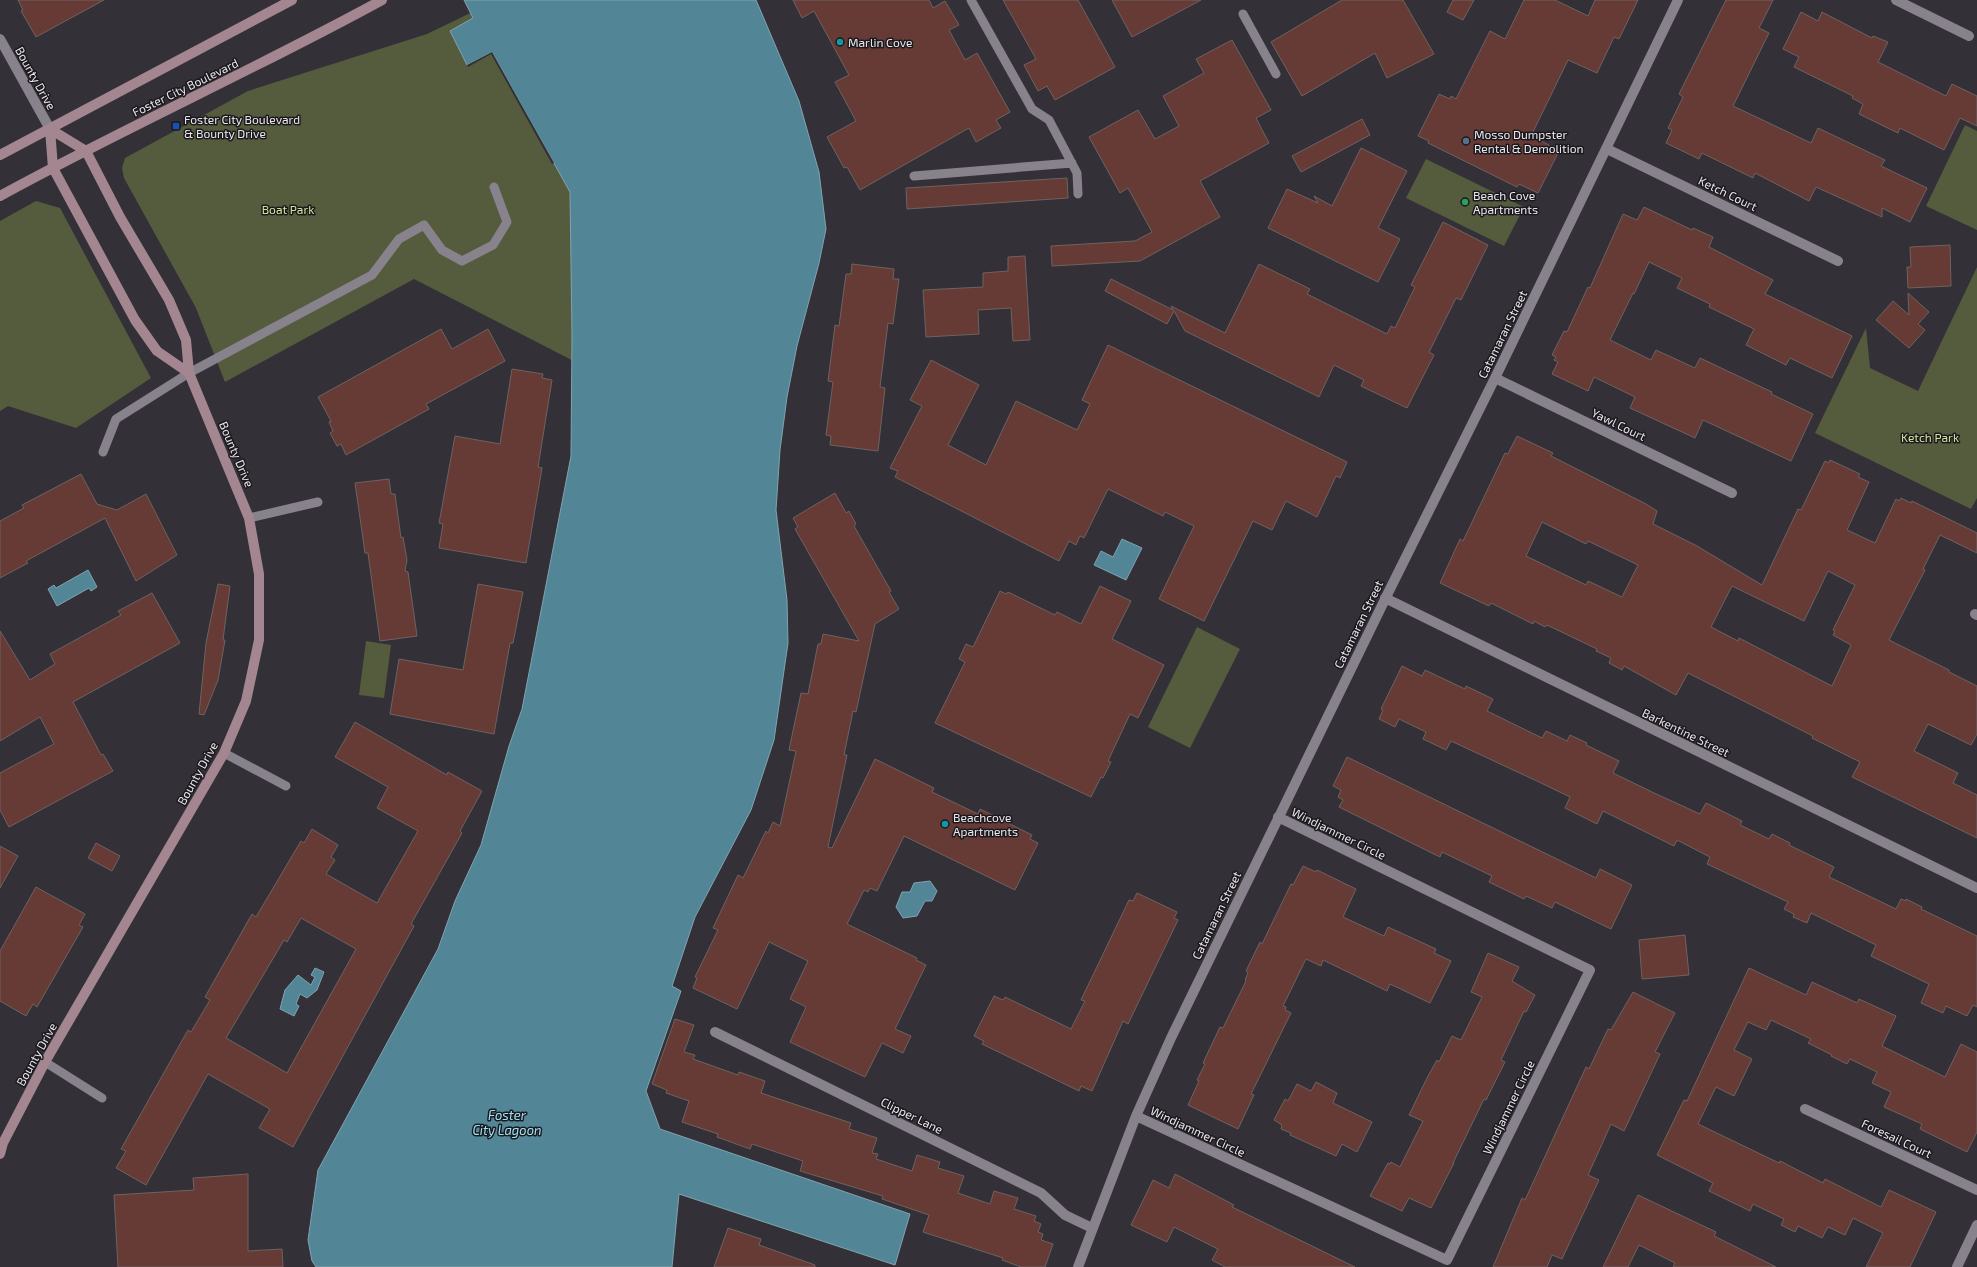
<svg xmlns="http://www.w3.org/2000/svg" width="1977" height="1267" font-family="'Exo 2',sans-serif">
<rect width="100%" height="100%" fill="#343038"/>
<path fill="#555c3e" d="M 489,4 L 574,187 L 591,370 L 414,279 L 225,382 L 196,308 L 124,178 L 122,168 L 125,158 L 248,91 L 427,34 Z
M 1965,125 L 1977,131 L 1977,230 L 1926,206 Z
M 1426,159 L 1524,207 L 1504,246 L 1406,198 Z
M 36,201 L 60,208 L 151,378 L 76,428 L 8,406 L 0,411 L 0,221 Z
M 1977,267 L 1977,498 L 1971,509 L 1815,433 L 1866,328 L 1870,368 L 1918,391 Z
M 1197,627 L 1240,649 L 1190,748 L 1148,727 Z
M 366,641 L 391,645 L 384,698 L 359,695 Z"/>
<path fill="#528697" stroke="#80a3b1" d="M 464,0 L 756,0 L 799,101 L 819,172 L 826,229 L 819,263 L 797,346 L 787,397 L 780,450 L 776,510 L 787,600 L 788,643 L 774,740 L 751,810 L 695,917 L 672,986 L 681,991 L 646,1091 L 660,1129 L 910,1214 L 895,1265 L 679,1194 L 672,1267 L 316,1267 L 312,1261 L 308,1240 L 318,1170 L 438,949 L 455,901 L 481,845 L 509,746 L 522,709 L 571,456 L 572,336 L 570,192 L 492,52 L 467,65 L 450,31 L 473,18 Z
M 1122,539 L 1142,548 L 1126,580 L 1094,565 L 1101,551 L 1113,557 Z
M 88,570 L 97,587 L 91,591 L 89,588 L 57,606 L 48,589 L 54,585 L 56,588 Z
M 930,881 L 937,891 L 932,901 L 925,901 L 917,916 L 903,918 L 896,907 L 902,892 L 910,892 L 914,883 Z
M 315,968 L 324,972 L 317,990 L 307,998 L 300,994 L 296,1004 L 299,1006 L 294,1016 L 280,1009 L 285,990 L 298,975 L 311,985 L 315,977 L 311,975 Z"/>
<path fill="#343038" d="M 492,52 L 554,163 L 552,164 L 491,54 L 468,67 L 467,65 Z"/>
<path fill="#663b36" stroke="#6e6261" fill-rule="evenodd" d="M 18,0 L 104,0 L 36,37 L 21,11 L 23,10 Z
M 793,0 L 929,0 L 933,8 L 945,1 L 959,25 L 949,30 L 965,60 L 977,53 L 1010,112 L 996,120 L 1001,128 L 976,142 L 969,128 L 860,190 L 847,167 L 844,168 L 827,137 L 856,121 L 835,82 L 849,75 L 814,11 L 802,18 Z
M 1003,0 L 1078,0 L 1115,67 L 1055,100 L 1047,86 L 1038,91 L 1024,65 L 1036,59 Z
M 1112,0 L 1201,0 L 1132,37 Z
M 1342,0 L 1403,0 L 1434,54 L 1387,78 L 1375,53 L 1302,96 L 1271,42 Z
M 1453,0 L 1474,0 L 1463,20 L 1447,12 Z
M 1524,0 L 1555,0 L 1588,16 L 1595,0 L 1638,0 L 1619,39 L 1614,37 L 1597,73 L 1568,60 L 1531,136 L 1549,145 L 1548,148 L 1558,153 L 1538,193 L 1519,184 L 1517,187 L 1428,143 L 1429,141 L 1418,136 L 1439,94 L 1450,99 L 1451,96 L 1456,99 L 1490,31 L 1505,39 Z
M 1726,0 L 1773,0 L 1759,28 L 1769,33 L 1733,106 L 1811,143 L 1818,128 L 1885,160 L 1881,166 L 1927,188 L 1910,222 L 1882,208 L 1882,217 L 1816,187 L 1809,201 L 1755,173 L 1753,178 L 1702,153 L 1699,159 L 1666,143 L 1672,130 L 1668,128 L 1683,97 L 1679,94 Z
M 1801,12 L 1818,21 L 1822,12 L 1872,38 L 1873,36 L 1888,42 L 1878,62 L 1946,96 L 1952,84 L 1977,96 L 1977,126 L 1960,118 L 1944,150 L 1900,128 L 1898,133 L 1859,114 L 1863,104 L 1852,98 L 1853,96 L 1794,67 L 1799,57 L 1783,49 Z
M 1232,40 L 1271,110 L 1256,118 L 1269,143 L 1200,181 L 1220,217 L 1140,261 L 1052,266 L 1051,246 L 1135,241 L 1152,232 L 1128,188 L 1120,193 L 1089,137 L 1138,110 L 1155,139 L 1179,126 L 1163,96 L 1204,73 L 1196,59 Z
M 1362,119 L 1370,135 L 1301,172 L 1292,156 Z
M 1361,148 L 1407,171 L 1378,228 L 1400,239 L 1378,282 L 1268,228 L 1287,189 L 1318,203 L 1314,196 L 1332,206 Z
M 1067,178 L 1068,198 L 907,209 L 906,188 Z
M 1644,207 L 1692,230 L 1693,228 L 1713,237 L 1709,247 L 1773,280 L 1765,294 L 1852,336 L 1832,378 L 1790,358 L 1786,365 L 1746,345 L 1754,329 L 1709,307 L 1710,304 L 1677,288 L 1682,278 L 1649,262 L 1634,294 L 1633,293 L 1610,340 L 1651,360 L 1656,350 L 1695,368 L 1700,358 L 1772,392 L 1771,394 L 1813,414 L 1791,461 L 1703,420 L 1695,438 L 1630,408 L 1635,397 L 1594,377 L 1588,391 L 1552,374 L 1558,362 L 1554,360 L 1556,357 L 1552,355 L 1564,331 L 1567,332 L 1588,287 L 1590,288 L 1623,214 L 1637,220 Z
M 1443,222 L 1488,245 L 1461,300 L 1456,298 L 1429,352 L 1434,355 L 1407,408 L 1361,386 L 1364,380 L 1334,365 L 1319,397 L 1185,331 L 1174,311 L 1167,324 L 1105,291 L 1111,279 L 1173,310 L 1171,306 L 1225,333 L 1259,264 L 1310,289 L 1307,294 L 1387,334 L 1391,326 L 1395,328 L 1415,287 L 1411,285 Z
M 1950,245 L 1951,286 L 1908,288 L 1907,267 L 1911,267 L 1910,247 Z
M 1025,256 L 1030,340 L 1013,341 L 1011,308 L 978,310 L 979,334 L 926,337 L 923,290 L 983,287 L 983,273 L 1008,271 L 1008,257 Z
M 852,264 L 894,269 L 893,279 L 899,279 L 893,324 L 888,323 L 880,387 L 885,388 L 878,451 L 830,445 L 831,436 L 826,435 L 833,382 L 828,381 L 835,325 L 839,326 L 846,274 L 851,274 Z
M 1908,293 L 1929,312 L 1918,324 L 1925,330 L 1909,348 L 1876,320 L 1893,301 L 1909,315 Z
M 441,329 L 452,349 L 488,329 L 505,361 L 426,404 L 429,409 L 346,455 L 341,444 L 337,446 L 330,433 L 333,431 L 329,422 L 331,421 L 318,397 Z
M 1108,345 L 1347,462 L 1340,478 L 1336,476 L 1317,517 L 1286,501 L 1272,530 L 1253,521 L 1204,621 L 1159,599 L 1194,526 L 1165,512 L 1163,516 L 1108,489 L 1084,538 L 1080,536 L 1076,545 L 1069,541 L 1059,561 L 895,477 L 898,471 L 890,468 L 922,406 L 910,400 L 931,360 L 979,385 L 948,445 L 986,465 L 1016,401 L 1077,430 L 1090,404 L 1082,400 Z
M 512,369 L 543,374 L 542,378 L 552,380 L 538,467 L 542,468 L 526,563 L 439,548 L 443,524 L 439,523 L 455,436 L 500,444 Z
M 1517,436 L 1553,453 L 1551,456 L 1646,504 L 1657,511 L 1653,524 L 1697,546 L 1762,585 L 1798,509 L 1801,510 L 1825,461 L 1829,463 L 1830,460 L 1860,474 L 1858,477 L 1869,482 L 1847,530 L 1875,543 L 1896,499 L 1899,501 L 1901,498 L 1911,503 L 1912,501 L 1977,533 L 1977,553 L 1940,535 L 1923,569 L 1925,570 L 1889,640 L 1949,670 L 1949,672 L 1977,686 L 1977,734 L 1971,745 L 1928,724 L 1914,751 L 1958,773 L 1953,783 L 1977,795 L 1977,838 L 1852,777 L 1860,762 L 1812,738 L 1813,736 L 1688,673 L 1676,695 L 1624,666 L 1622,670 L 1609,663 L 1611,658 L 1596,651 L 1597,649 L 1547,625 L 1545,627 L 1534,621 L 1533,624 L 1491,603 L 1489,606 L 1440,583 L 1460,539 L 1463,541 L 1505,453 L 1508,454 ZM 1542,522 L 1586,544 L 1588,541 L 1638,565 L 1622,597 L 1588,581 L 1586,585 L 1526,556 ZM 1828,571 L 1855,585 L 1833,630 L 1835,631 L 1833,635 L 1851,645 L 1832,686 L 1739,638 L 1738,641 L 1711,627 L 1732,586 L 1804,621 Z
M 81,474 L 97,504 L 117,510 L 146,494 L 177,555 L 136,581 L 105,518 L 26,561 L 28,563 L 0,578 L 0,521 L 24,508 L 22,505 Z
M 389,479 L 391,494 L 395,494 L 401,538 L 403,537 L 407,560 L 405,571 L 408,572 L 417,636 L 380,641 L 368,553 L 365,553 L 355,483 Z
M 835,493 L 846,513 L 849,511 L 856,524 L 854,526 L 891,591 L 889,592 L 899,609 L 875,624 L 856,712 L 853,711 L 844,755 L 847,755 L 828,847 L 832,848 L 875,759 L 934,788 L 932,792 L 978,814 L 980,809 L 1032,835 L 1030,839 L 1038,843 L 1015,890 L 904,836 L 877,891 L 870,888 L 868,892 L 864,890 L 847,924 L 917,958 L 916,960 L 926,965 L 895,1029 L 911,1036 L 903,1053 L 882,1043 L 865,1077 L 790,1042 L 806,1007 L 790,999 L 808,961 L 769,942 L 737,1009 L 693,988 L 697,978 L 695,977 L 718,930 L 713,928 L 738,875 L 743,878 L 766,831 L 768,833 L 773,822 L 780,826 L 796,751 L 789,750 L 801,693 L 808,694 L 818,644 L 821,644 L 823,634 L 859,641 L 795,529 L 798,527 L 793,518 Z
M 218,584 L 230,586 L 223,640 L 225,640 L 218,680 L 204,715 L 199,714 L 206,643 Z
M 478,584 L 523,592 L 513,643 L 510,643 L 494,734 L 390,714 L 399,659 L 463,670 Z
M 1100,586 L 1131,601 L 1112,639 L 1164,665 L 1138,718 L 1130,714 L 1108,761 L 1111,762 L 1103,778 L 1101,777 L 1091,797 L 935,723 L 965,662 L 959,659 L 966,644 L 973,647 L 1000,591 L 1006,594 L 1008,592 L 1055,615 L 1057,612 L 1081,624 Z
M 152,593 L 180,643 L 73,702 L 101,755 L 103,754 L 113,771 L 9,827 L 0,810 L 0,773 L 54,744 L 40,717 L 0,741 L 0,631 L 30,680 L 55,664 L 50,654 L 121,615 L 118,611 Z
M 1402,666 L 1422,676 L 1425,670 L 1465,689 L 1466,686 L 1493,699 L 1487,711 L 1542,738 L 1546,731 L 1567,741 L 1570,735 L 1587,743 L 1586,745 L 1619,761 L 1613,773 L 1652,792 L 1700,814 L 1706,803 L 1742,821 L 1740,825 L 1769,839 L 1772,834 L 1790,843 L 1789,845 L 1834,867 L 1829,877 L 1896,909 L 1901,899 L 1906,901 L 1906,899 L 1922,907 L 1921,909 L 1977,936 L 1977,1007 L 1973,1005 L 1967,1016 L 1946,1006 L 1943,1013 L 1921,1003 L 1929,984 L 1871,956 L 1876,945 L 1811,913 L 1807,923 L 1793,917 L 1794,914 L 1784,909 L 1788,902 L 1707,864 L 1710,857 L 1677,840 L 1674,846 L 1603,811 L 1597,824 L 1565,808 L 1570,797 L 1539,782 L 1451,741 L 1446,750 L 1423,739 L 1426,732 L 1399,719 L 1395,727 L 1379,719 L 1383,710 L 1381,709 Z
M 355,722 L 447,775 L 448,772 L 482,791 L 460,831 L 462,833 L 411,924 L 414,926 L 293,1147 L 259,1128 L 270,1109 L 208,1074 L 146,1185 L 116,1168 L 126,1151 L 121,1149 L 188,1030 L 191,1032 L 210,1000 L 205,997 L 252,914 L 256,917 L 301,841 L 304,843 L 312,829 L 338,845 L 331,857 L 335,860 L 326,874 L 377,903 L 418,831 L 377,808 L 388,787 L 335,757 ZM 301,918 L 356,949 L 287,1073 L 226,1038 L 284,940 L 287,942 Z
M 1347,757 L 1596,878 L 1600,869 L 1632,885 L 1611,929 L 1555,902 L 1552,908 L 1526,896 L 1524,899 L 1489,882 L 1492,876 L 1442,852 L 1440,857 L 1339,807 L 1343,800 L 1338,797 L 1341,790 L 1333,786 Z
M 96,843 L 120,856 L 112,871 L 88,858 Z
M 0,846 L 18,856 L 0,888 Z
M 1303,866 L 1316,872 L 1317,870 L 1356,889 L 1343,917 L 1384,936 L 1388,927 L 1436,949 L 1434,953 L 1451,961 L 1430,1003 L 1390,984 L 1387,991 L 1323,960 L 1321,966 L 1306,959 L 1283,1006 L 1286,1007 L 1285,1010 L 1291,1013 L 1251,1094 L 1254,1095 L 1238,1129 L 1188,1105 L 1199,1081 L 1197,1080 L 1205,1064 L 1203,1063 L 1220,1027 L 1223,1028 L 1246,981 L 1245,980 L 1248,973 L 1246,971 L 1260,942 L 1262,944 L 1291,884 L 1293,885 Z
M 36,887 L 85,914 L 79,925 L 83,927 L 37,1007 L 33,1004 L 26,1016 L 0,1001 L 0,951 Z
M 1137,893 L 1177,912 L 1174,918 L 1178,920 L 1128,1024 L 1123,1021 L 1092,1091 L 1081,1086 L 1079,1091 L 982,1044 L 984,1041 L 974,1036 L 994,996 L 1003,1000 L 1005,997 L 1071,1029 L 1085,1001 L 1081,1000 L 1129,900 L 1133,901 Z
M 1685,935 L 1689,975 L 1642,979 L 1639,940 Z
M 1488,953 L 1519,967 L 1512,981 L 1535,995 L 1526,1012 L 1524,1011 L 1501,1060 L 1505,1062 L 1486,1100 L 1484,1099 L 1453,1163 L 1454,1163 L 1431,1208 L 1409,1198 L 1402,1211 L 1370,1196 L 1388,1163 L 1390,1164 L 1391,1162 L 1400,1167 L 1423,1121 L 1409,1115 L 1427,1078 L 1437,1060 L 1439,1062 L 1452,1036 L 1461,1040 L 1482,997 L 1471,992 Z
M 1749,968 L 1806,995 L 1812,982 L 1857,1003 L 1859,999 L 1896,1016 L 1882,1046 L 1945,1077 L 1961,1044 L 1977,1052 L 1977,1132 L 1967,1152 L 1920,1129 L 1922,1124 L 1884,1107 L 1891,1092 L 1872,1083 L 1877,1072 L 1850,1059 L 1847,1064 L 1831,1056 L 1832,1055 L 1808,1043 L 1811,1039 L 1771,1020 L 1766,1030 L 1748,1022 L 1734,1050 L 1752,1059 L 1734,1096 L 1716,1087 L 1698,1124 L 1779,1163 L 1780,1161 L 1823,1183 L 1825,1179 L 1881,1207 L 1889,1190 L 1936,1212 L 1910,1267 L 1866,1267 L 1883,1233 L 1853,1218 L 1845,1235 L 1828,1227 L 1822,1238 L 1798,1226 L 1795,1232 L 1781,1225 L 1784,1219 L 1753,1204 L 1750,1211 L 1709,1191 L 1713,1183 L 1657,1155 L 1684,1100 L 1687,1101 Z
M 1633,992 L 1675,1013 L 1655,1052 L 1660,1054 L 1624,1131 L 1611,1124 L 1588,1175 L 1599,1180 L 1562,1259 L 1552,1255 L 1547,1267 L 1493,1267 L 1522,1198 L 1525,1200 L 1586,1067 L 1589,1069 L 1608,1029 L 1611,1030 Z
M 675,1019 L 694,1025 L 684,1052 L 695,1055 L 693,1059 L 738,1075 L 739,1072 L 765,1081 L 761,1093 L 851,1123 L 849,1129 L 877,1138 L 872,1153 L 878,1154 L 876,1159 L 912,1171 L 917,1155 L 940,1162 L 938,1168 L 964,1176 L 958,1193 L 990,1204 L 994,1191 L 1018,1198 L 1014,1209 L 1036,1216 L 1034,1221 L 1041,1224 L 1038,1232 L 1043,1234 L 1041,1240 L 1053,1244 L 1045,1267 L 1021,1267 L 1002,1260 L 1003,1258 L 923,1232 L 929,1215 L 882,1199 L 883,1196 L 800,1171 L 803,1161 L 752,1144 L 750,1149 L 717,1137 L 718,1134 L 682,1122 L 689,1101 L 666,1093 L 667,1090 L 652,1084 Z
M 1316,1082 L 1337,1093 L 1333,1103 L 1372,1122 L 1357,1152 L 1342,1144 L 1336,1156 L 1290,1135 L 1291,1133 L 1281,1129 L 1282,1125 L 1274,1120 L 1285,1099 L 1288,1101 L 1297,1084 L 1311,1091 Z
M 248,1174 L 248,1251 L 282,1249 L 283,1267 L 118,1267 L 114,1195 L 194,1190 L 193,1178 Z
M 1175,1174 L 1234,1205 L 1232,1207 L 1355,1267 L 1225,1267 L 1212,1260 L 1218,1249 L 1174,1227 L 1167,1242 L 1131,1225 L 1153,1180 L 1169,1188 Z
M 1638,1195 L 1716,1232 L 1714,1236 L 1776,1267 L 1673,1267 L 1675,1263 L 1639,1245 L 1628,1267 L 1603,1267 Z
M 728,1228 L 761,1239 L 759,1245 L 815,1265 L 815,1267 L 714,1267 Z"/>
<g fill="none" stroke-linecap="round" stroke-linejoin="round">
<path stroke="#87828c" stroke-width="9" d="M 971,0 L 1032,109 L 1049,120 L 1077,173 L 1078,194
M 1243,14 L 1276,74
M 914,176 L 1072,163
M 103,452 L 116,419 L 189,373 L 372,275 L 399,239 L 424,225 L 442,250 L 462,261 L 493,245 L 507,222 L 494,187
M 249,518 L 318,502
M 224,753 L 286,786
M 45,1062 L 102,1098"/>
<path stroke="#87828c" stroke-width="10" d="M 1896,0 L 1969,36
M 0,39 L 50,129
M 1607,149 L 1838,261
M 1495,378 L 1732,493
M 1385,598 L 1977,888
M 1975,614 L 1977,615
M 715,1032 L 1041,1193 L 1065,1215 L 1092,1228
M 1805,1109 L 1977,1190
M 1136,1116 L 1447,1260 L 1590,970 L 1278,817
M 1078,1267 L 1136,1116 L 1171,1038 L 1391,587 L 1495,378 L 1678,0
M 1957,1267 L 1977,1225"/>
<path stroke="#a3868f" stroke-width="10" d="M 50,129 L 53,168 L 135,320 L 157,351 L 189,373
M 0,155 L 292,0
M 0,196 C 126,127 256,69 382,0
M 0,1154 L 3,1143 L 45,1062 L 224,753 L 246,701 L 259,640 L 259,574 L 249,518 L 189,373 L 186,340 L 169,300 L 120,217 L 86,151 L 50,129"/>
</g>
<g fill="#0f9aa8" stroke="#1b191d" stroke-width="1.5">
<circle cx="840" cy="42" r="4"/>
<circle cx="945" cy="824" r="4"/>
</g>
<rect fill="#1a4fb4" stroke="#1b191d" stroke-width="1.5" x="172" y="122" width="8" height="8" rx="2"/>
<circle fill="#5c6f8a" stroke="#1b191d" stroke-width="1.5" cx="1466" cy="141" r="4"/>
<circle fill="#2e9e5b" stroke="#1b191d" stroke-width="1.5" cx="1465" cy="202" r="4"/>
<g text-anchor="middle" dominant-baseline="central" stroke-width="3" stroke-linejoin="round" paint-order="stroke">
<g font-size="12" fill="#eae8ed" stroke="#1b191d" text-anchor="start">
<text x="848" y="42">Marlin Cove</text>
<text x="184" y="119">Foster City Boulevard<tspan x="184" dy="14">&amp; Bounty Drive</tspan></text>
<text x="1474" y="134">Mosso Dumpster<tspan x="1474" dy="14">Rental &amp; Demolition</tspan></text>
<text x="1473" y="195">Beach Cove<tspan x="1473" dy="14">Apartments</tspan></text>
<text x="953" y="817">Beachcove<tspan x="953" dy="14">Apartments</tspan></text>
</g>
<g font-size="12" fill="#eae8ed" stroke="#1b191d">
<text transform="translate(36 78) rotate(61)">Bounty Drive</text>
<text transform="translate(185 87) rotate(-26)">Foster City Boulevard</text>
<text transform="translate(1728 193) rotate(26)">Ketch Court</text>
<text transform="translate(1502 334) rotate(-64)">Catamaran Street</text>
<text transform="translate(1619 424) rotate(26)">Yawl Court</text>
<text transform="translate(237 454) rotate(67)">Bounty Drive</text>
<text transform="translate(1358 624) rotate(-64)">Catamaran Street</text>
<text transform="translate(1686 732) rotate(26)">Barkentine Street</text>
<text transform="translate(197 773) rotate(-61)">Bounty Drive</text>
<text transform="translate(1339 833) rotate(26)">Windjammer Circle</text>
<text transform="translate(1216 915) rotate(-64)">Catamaran Street</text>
<text transform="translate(36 1054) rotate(-61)">Bounty Drive</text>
<text transform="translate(1508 1107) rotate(-64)">Windjammer Circle</text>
<text transform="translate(912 1115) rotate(26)">Clipper Lane</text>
<text transform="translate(1198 1131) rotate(25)">Windjammer Circle</text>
<text transform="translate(1897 1138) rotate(25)">Foresail Court</text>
</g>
<g font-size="12" fill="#d4e49f" stroke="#1b191d">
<text x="288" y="209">Boat Park</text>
<text x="1930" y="437">Ketch Park</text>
</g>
<g font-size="13" font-style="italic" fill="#a0e2f8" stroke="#1b191d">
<text x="507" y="1115">Foster<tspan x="507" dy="15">City Lagoon</tspan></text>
</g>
</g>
</svg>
